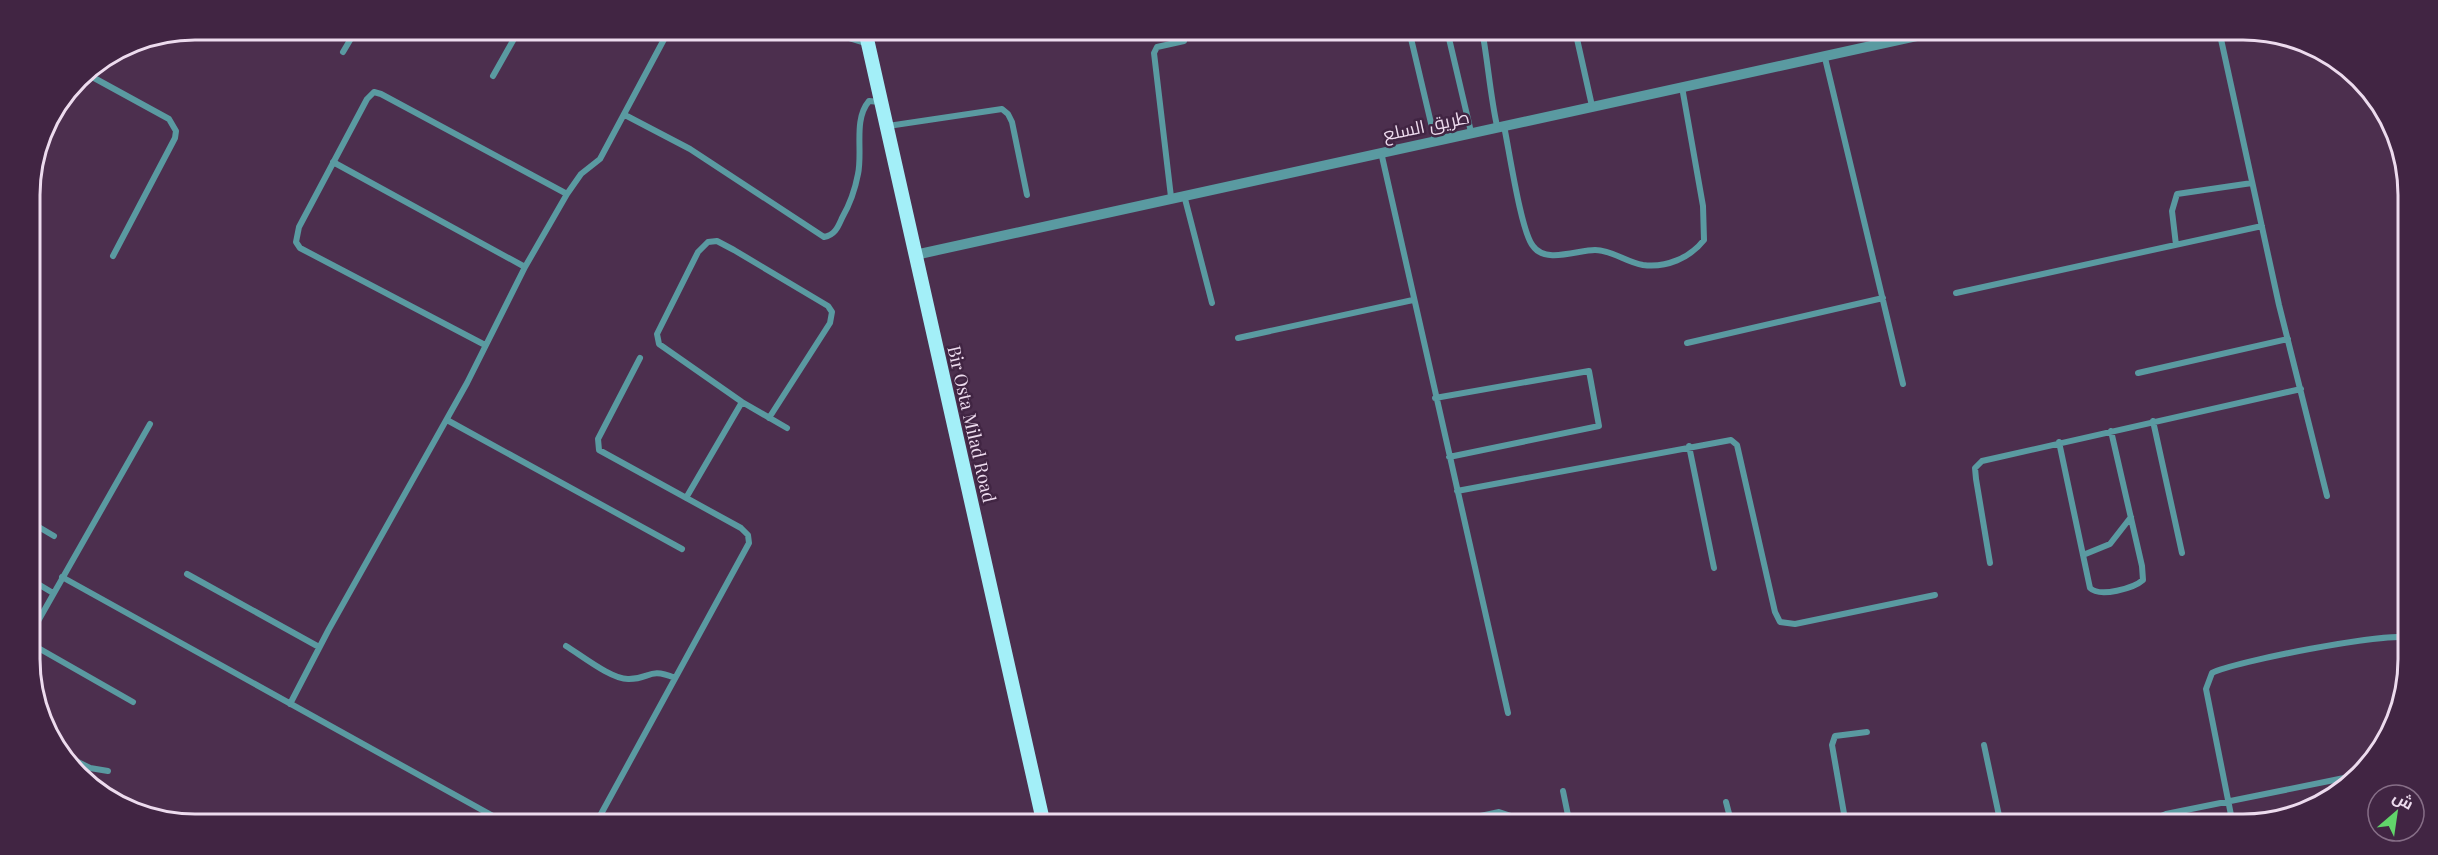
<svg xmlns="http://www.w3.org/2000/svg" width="2438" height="855" font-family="'Playfair Display',Cairo,serif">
<rect width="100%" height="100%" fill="#4c2f4e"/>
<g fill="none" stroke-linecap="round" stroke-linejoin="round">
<path stroke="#5a9aa1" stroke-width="6" d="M 643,30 L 663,40
M 823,30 L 868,44
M 1409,30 L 1435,140
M 1447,30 L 1471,132
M 1482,30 C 1488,62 1490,94 1497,126
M 1575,30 L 1592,106
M 2219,30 L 2279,305 L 2327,496
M 343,52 L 356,30
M 1825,58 L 1903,384
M 85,73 L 169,119 L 176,131 L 175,138 L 113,256
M 493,76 L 519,30
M 625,115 L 690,149 L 824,237 C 835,235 838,227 842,218 C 850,204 855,190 858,174 C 863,151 853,120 869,101 L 880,102
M 888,126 L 1002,109 L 1008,114 L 1012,122 L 1027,195
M 1504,126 C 1509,149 1521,232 1533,246 C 1545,264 1578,250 1595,250 C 1612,250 1626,262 1643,265 C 1666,268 1690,258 1704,240 L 1703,206 L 1682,87
M 1381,152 L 1508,713
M 333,162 L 525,267
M 1184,195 L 1212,303
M 1171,197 L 1154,53 L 1157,47 L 1184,41
M 2176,245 L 2172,211 L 2177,194 L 2252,183
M 1956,293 L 2262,226
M 1238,338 L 1413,300
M 1687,343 L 1883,298
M 485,345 L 300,248 L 296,242 L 299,227 L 367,99 L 374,92 L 381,94 L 567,194
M 2138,373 L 2288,339
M 1435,398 L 1589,371 L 1599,426 L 1449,457
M 769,418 L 830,323 L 832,312 L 828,306 L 734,250 L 717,241 L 708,242 L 698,252 L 657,334 L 659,344 L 742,402 L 787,428
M 447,420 L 682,549
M 2153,421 L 2182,553
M 2059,442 L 2090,588 C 2100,598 2134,588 2143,580 L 2142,566 L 2111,431
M 1689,446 L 1714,568
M 1457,491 L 1731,440 L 1737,445 L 1775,612 L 1780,622 L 1795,624 L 1935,595
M 686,498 L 742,402
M 32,523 L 54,536
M 2083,555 L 2110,544 L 2131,517
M 1990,563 L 1976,479 L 1975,468 L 1982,461 L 2301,389
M 187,574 L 319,647
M 62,577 L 509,825
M 33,581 L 53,593
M 33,630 L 150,424
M 33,645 L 133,702
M 566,646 C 581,655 612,680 629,679 C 651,679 648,667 675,678
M 290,704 L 329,629 L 467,383 L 525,267 L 567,194 L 581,174 L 600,159 L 669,30
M 1984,745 L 2001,825
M 64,755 L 90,768 L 108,771
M 1563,791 L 1570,825
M 1726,802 L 1732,825
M 595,825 L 749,543 L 748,535 L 741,528 L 599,450 L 598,439 L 640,358
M 1439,825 L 1499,812 L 1511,816 L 1515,825
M 1846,825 L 1832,745 L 1835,736 L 1867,732
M 2140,825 L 2166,814 L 2354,776
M 2233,825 L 2206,689 L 2212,673 C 2232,662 2390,631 2408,638"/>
<path stroke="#5a9aa1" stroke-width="10" d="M 915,255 L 1944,30"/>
<path stroke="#a3eff8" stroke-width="14" d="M 865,30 L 1044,825"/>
</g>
<g text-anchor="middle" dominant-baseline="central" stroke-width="5" stroke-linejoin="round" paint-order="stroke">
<g font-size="18" fill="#eddbee" stroke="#412543">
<text transform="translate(1426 125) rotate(-12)">طريق السلع</text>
<text transform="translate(972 424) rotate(77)">Bir Osta Milad Road</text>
</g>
</g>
<path d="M0 0H2438V855H0ZM195 40H2243A155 155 0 0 1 2398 195V659A155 155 0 0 1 2243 814H195A155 155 0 0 1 40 659V195A155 155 0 0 1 195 40Z" fill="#412543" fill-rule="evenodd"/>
<path fill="none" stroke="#eddbee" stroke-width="3" d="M195 40H2243A155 155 0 0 1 2398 195V659A155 155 0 0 1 2243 814H195A155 155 0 0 1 40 659V195A155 155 0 0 1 195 40Z"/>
<g transform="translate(2396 813) rotate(29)"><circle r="28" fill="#412543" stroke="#866e87" stroke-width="1.5"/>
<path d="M0-4.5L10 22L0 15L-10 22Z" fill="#61d46a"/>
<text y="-9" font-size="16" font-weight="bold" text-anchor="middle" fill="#eddbee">ش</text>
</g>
</svg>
